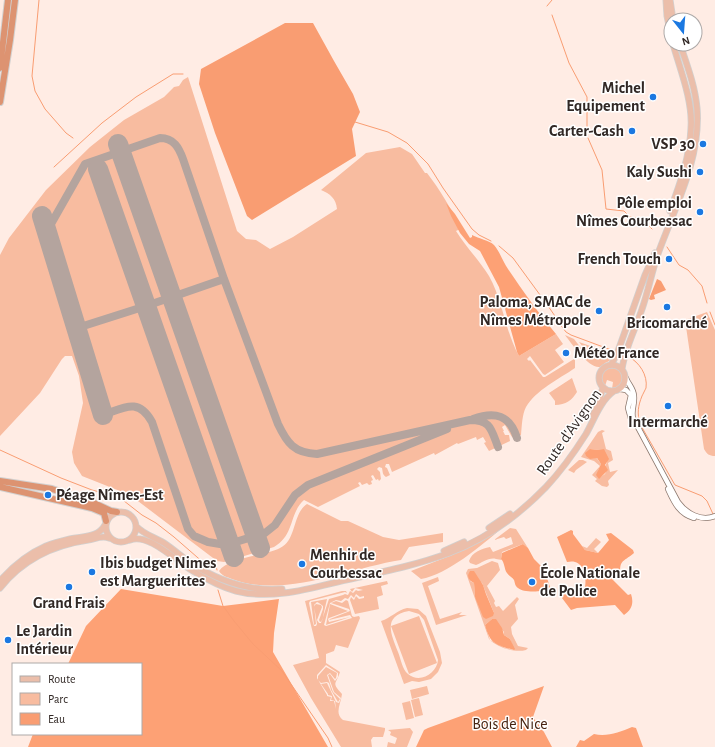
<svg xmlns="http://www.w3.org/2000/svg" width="715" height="747" font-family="'Alegreya Sans',sans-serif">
<rect width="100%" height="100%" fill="#ffece4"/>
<path fill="#f8bca0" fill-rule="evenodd" d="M 188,77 L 237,231 L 246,239 L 256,240 L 270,249 L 293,237 L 337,209 C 336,198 330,194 321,190 L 366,153 L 400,147 L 412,154 L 425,173 L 427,173 C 440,190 452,209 460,229 L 456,231 C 466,247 479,260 489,276 C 503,301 505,331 519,356 L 556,334 L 563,344 L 555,350 L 564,362 L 545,375 L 543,374 L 530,356 L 527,359 L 529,361 L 530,360 L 543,377 L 545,377 L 574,359 L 575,360 L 575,368 C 559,379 536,390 526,407 C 522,415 522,425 521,435 L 514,438 L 512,437 L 505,425 L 502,427 L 504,431 L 503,431 L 505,435 L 509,435 L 510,441 L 489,451 L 484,443 L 486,442 L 483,437 L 477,440 L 476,437 L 458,444 L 457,443 L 435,455 L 434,453 L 392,472 L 389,464 L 386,464 L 385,467 L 387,468 L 390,475 L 386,477 C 382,474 383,472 382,468 L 379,467 L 377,469 L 380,472 L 381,479 L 379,481 L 378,479 L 376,480 L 373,475 L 371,476 L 373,480 L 371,481 L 372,484 L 369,485 L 367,483 L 362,485 L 360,482 L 358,483 L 360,486 L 318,507 L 304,500 C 289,513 295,535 274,547 L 224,562 L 217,561 L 130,495 L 82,476 L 74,463 L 72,452 L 83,403 L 79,376 L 72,356 L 65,356 L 62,359 L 40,393 L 0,436 L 0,255 L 9,238 L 46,190 L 90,147 L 124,120 L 164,97 L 174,87 L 179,86 L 183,80 Z
M 707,312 L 715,330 L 715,456 C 709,456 707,454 704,449 L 685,320 Z
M 565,335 L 574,339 L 581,348 L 583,347 L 579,342 L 613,354 C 612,360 610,361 605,363 C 605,364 600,367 600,367 C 589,369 571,343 565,335 Z
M 611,367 C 626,368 626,387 612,389 L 613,382 L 607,380 L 605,386 C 599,379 601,370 611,367 Z
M 572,378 L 577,392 C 572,400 566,405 555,405 L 555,401 L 549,393 Z
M 602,430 L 605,431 L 602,433 L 606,449 L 611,451 L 613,460 L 608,463 L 610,472 L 618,470 L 608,481 L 609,485 L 607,487 L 602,486 L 595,481 L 597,479 L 592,475 L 600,466 L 594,461 L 581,457 L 598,432 ZM 590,449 L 599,450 L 607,462 L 605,467 L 607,469 L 605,474 L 599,478 L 598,471 L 601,464 Z
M 579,460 L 583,460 L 587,462 L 576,470 L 574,473 L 568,470 Z
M 307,504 L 341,521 L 348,521 L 383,537 L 399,540 L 443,533 L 443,542 L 409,547 L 401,560 C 349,568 283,599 232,579 C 227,577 222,576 219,571 C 228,557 265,556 280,548 C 297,540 292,514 307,504 Z
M 502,528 C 482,545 447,575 421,579 L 411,571 L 452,555 Z
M 510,528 L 516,529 L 528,548 L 523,544 L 502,552 L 501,559 L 502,560 C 500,560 498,559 496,559 C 489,557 482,563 476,565 L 470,563 L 469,561 C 472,552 481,549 490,547 L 493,552 L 513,544 L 511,537 L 506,539 L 504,537 L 494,540 Z
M 596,538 L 601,542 L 594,549 L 598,553 L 585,550 L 582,546 L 587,548 Z
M 492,561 L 498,563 L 500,570 L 487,586 L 495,601 L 494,603 L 496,607 L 499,606 L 503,611 L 517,597 L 519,599 L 515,605 L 518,619 L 511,627 L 512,634 L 518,646 L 528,648 L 526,650 C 515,653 498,648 489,639 L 466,573 L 468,569 L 477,568 ZM 470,581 L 480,582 L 482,583 L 494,613 L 475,597 L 474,583 ZM 492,619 L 504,632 L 504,635 L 510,639 L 514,650 L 505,648 L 490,640 L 485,625 Z
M 438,577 L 439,581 L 428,586 L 440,619 L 462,612 L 459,615 L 467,615 L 436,625 L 422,583 Z
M 387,581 L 388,584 L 381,586 L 383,595 L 377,597 L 379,609 L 355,614 L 350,600 L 351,597 L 354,600 L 356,596 L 359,599 L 364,598 L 364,596 L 360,597 L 356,594 L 354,598 L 351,595 L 348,599 L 345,598 L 341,601 L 336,600 L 330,603 L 324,625 L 326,626 L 352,618 L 350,615 L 329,620 L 330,619 L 350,611 L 349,609 L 331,603 L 336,601 L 342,603 L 346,600 L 348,601 L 352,616 L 354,617 L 359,616 L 360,618 L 348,648 L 336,645 L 334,651 L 326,654 L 326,663 L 340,672 C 336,685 331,682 342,694 C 341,704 334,713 343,720 L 385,728 L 385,730 L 383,737 L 373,737 L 371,740 L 372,747 L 341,747 L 311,698 L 293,665 L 319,658 L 305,601 L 342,591 L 346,591 L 347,593 L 345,592 L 310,601 L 309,603 L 313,623 L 314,626 L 316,626 L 317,624 L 314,606 L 316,604 L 321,605 L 322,607 L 317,620 L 319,623 L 321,623 L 329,599 L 343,595 L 345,594 L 348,595 L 350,591 L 353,593 L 356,590 L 358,591 L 363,590 L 355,588 L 352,592 L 350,589 ZM 326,665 L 338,673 L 338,677 L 335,681 L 330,674 L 328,675 L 334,692 L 341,698 L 339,703 L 336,702 L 327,683 L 321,684 L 328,694 L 328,695 L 332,696 L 331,700 L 335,701 L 336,709 L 334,701 L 330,701 L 331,697 L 327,696 L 327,695 L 317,678 L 317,675 Z
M 327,599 L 322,621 L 320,622 L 319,620 L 323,609 L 323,606 L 319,603 L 317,602 L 314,605 L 316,624 L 314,625 L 311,602 Z
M 330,604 L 348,611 L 329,618 L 328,619 L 329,622 L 350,617 L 326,625 Z
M 407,608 L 418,609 L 426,616 L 440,652 L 442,663 L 438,672 L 431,679 L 419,682 L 412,681 L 404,684 L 381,621 C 391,618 397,610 407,608 ZM 409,611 L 419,614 L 424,620 L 438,660 C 437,673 420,684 408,674 C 402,669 401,659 398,652 C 391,634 382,616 409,611 Z
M 419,616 L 437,663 L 409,674 L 391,626 Z
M 326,667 L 337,673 L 336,678 L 335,679 L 330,673 L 327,675 L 333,692 L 340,699 L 338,702 L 331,690 L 329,683 L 327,682 L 321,683 L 318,680 L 318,676 Z
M 427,686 L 429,694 L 412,699 L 410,690 Z
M 419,698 L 423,715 L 415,717 L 411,700 Z
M 410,701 L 414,718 L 406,720 L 402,703 Z
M 410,728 L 413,732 L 407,747 L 387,747 L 388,742 L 395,744 L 397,738 L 390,735 L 391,732 L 388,730 Z"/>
<path fill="#fda175" d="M 446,203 L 455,214 L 470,238 L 472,237 L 472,235 C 479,239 489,240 494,245 C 500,252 503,262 508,269 C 523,291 539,314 556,334 L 519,356 L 517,352 L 499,287 L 480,251 L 469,244 L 460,233 L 451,216 Z
M 590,449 L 599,450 L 604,449 L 609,459 L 605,465 L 608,470 L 599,479 L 596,475 L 601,464 L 597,458 L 590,459 L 586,456 L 585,453 Z
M 571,530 L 573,531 L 573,534 L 585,550 L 598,553 L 609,540 L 606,534 L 611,533 L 633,550 L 634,553 C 622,563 620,559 620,575 L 617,574 L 613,580 L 628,595 L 631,594 C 634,603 632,610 624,615 L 615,605 L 577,608 L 571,610 L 562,598 L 563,595 C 569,593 578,599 584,593 C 585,591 585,589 585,587 C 587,575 583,558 567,562 L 557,537 Z
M 523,544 L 528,548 L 534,559 L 544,569 L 550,587 L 549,589 C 543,592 523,593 518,588 C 515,586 515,583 514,580 C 512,577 509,576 507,573 C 504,569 505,563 501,559 L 502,553 Z
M 470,571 L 474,571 L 483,585 L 486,594 L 494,613 L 493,616 L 486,619 L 483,617 L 475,597 L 474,583 C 469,580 466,577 470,571 Z
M 121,589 L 223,606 L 279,599 L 274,633 L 273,652 L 328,747 L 28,747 L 33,734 L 141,734 L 141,664 L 68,664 L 86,626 Z
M 492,619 L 496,619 L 502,628 L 504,635 L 510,639 L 515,649 L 514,650 C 496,645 490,644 485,625 Z
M 544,686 L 533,717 L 544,732 L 552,747 L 416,747 L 424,730 L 428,728 Z
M 632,727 L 636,728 L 643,747 L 576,747 L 580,740 L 584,741 L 594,734 C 607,737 620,732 632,727 Z"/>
<path fill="#f99d72" d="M 285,23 L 313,23 L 334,61 L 353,94 L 360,112 L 352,129 L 356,156 L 252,220 L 247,216 L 215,133 L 199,84 L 201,69 Z
M 657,279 L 661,281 L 666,290 L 654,295 L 655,299 L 651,300 L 649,299 Z"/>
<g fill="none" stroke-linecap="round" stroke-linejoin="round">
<path stroke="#f99d72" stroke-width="1" d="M 39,0 L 32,76 L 35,91 L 45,109 L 66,133 L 73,138
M 547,6 L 552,0
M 552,15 L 569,63 L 587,97 L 587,129
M 355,122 L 388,132 L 407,143 L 428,164 L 443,188 L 472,229 L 479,235 L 491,241
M 588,138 L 602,170 L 606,209 L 624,211 L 630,217 L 642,219 L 652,229
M 54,167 L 102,123 L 136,97 L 173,74 L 183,74
M 499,246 L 513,258 L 543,299
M 667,247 L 679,265 L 688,270 L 702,286 L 707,303
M 546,303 L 557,319
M 710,312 L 715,325
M 559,323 L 566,332 L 571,335 L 614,351
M 629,357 C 639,362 648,375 646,388 C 645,390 643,394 642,396 C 638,406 637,413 640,424 L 675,485 L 702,496 L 707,501 L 713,514
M 0,450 L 61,478 L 92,490 L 119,497 L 142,515 L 156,523 L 174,537 L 205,564 L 216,566 L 217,570
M 218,590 L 223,606 L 234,621 L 253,644 L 282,671 L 328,738 L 332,747"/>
<path stroke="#b4a49e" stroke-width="8" d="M 47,231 L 85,164 L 160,138 C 174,138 179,148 183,159 L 224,279 L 278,424 C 287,443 294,453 317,454 L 470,420 C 491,420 491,429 498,447
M 77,328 L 146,306 L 224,279
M 103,415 C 124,408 138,397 152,422 L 188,529 L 194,536 L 208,542 L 220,544 L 229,544 L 265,533 L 275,525 L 295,495 L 308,485 L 447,429
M 473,419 C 495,411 510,415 517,438"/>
<path stroke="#b4a49e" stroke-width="20" d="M 118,144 L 260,548
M 98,169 L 234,557
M 42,216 L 103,415"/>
<defs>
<path id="minor" d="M 626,378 C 628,384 634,389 634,396 C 635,404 631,410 633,418 L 678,502 C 686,513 701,522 715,516
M 620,389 L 626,390 L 631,395 L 628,408 L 631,419
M 668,489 C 674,502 679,514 694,518"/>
<path id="major" d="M 666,0 L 667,16 L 671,35
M 670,0 L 673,20
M 670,211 C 680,184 690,156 691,128 C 693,101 680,69 673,44
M599 378a13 13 0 1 1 26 0a13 13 0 1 1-26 0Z
M 611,365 L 617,354 L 645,275 L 655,253
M 622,369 C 625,348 636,328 642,309 C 649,289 652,270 659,251 C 676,205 701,158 697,108 C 695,86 687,65 680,44
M 593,415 L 598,405 L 603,387
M106 527a15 15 0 1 1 30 0a15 15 0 1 1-30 0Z
M 136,526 C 144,535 155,537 164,543 C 173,549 181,556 189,562 C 217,580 249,592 282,589
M 489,528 L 510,514
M 130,540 C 148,532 177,562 193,571 C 206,579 221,587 236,591 C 271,600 308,589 341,581 C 377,573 414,566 449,553 C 486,539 519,515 546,487 C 561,471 574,453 586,434 C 594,420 600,401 614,391
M 444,551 L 464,542
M 0,581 C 13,566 28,554 46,546 C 54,543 62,541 70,539 C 83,536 98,538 105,525
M 0,588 C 23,559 53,545 88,540 C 95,539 102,535 109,538"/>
<path id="highway" d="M 0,68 L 8,0
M 0,102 L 10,40 L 15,0
M 0,481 L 52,489 L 94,503 L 111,511 L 117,512
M 0,487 L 92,508 L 104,513 L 106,521"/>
</defs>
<use href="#minor" stroke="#8c786e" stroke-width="6"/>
<use href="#major" stroke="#d2d0cf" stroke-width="7"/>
<use href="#highway" stroke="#d2d0cf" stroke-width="8"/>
<use href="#minor" stroke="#fff" stroke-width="4.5"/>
<use href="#major" stroke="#ebbeaa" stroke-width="5.5"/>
<use href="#highway" stroke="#dd9371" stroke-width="6"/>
</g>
<g fill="#1b78e1" stroke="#fff" stroke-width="1.5">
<circle cx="653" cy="97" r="4"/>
<circle cx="632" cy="131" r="4"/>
<circle cx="703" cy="144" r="4"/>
<circle cx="700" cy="172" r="4"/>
<circle cx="700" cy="212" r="4"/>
<circle cx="669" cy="259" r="4"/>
<circle cx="667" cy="307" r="4"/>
<circle cx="599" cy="311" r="4"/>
<circle cx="566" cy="353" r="4"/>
<circle cx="668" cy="406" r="4"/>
<circle cx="48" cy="495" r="4"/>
<circle cx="302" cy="564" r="4"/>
<circle cx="92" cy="572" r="4"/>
<circle cx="532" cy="582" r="4"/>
<circle cx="69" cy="587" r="4"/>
<circle cx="8" cy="640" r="4"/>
</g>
<g text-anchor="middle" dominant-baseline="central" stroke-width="3" stroke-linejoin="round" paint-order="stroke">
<g font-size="16" font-weight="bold" fill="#312825" stroke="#fff" text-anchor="end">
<text x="645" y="88">Michel<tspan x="645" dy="18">Equipement</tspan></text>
<text x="624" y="131">Carter-Cash</text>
<text x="695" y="144">VSP 30</text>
<text x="692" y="172">Kaly Sushi</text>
<text x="692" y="203">Pôle emploi<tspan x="692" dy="18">Nîmes Courbessac</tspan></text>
<text x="661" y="259">French Touch</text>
<text x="591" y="302">Paloma, SMAC de<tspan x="591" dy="18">Nîmes Métropole</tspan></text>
<text x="667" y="323" text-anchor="middle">Bricomarché</text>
<text x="574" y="353" text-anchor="start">Météo France</text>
<text x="668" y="422" text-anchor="middle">Intermarché</text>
<text x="56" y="495" text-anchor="start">Péage Nîmes-Est</text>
<text x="310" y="555" text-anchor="start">Menhir de<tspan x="310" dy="18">Courbessac</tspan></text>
<text x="100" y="563" text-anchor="start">Ibis budget Nimes<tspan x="100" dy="18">est Marguerittes</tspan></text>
<text x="540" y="573" text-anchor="start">École Nationale<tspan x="540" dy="18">de Police</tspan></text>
<text x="69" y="603" text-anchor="middle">Grand Frais</text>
<text x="16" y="631" text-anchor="start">Le Jardin<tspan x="16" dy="18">Intérieur</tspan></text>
</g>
<g font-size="16" fill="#312825" stroke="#fff">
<text transform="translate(569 432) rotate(-55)">Route d'Avignon</text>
</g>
<g font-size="16" fill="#472311" stroke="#fff">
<text x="510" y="724">Bois de Nice</text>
</g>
</g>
<rect x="12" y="663" width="130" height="72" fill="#ffffff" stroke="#ada9a8"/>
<rect x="20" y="676" width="20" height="6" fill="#ebbeaa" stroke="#ada9a8"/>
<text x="48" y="683" font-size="12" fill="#312825">Route</text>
<rect x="20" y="693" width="20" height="12" fill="#f8bca0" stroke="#ada9a8"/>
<text x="48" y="703" font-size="12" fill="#312825">Parc</text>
<rect x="20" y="713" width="20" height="12" fill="#f99d72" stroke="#ada9a8"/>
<text x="48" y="723" font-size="12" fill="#312825">Eau</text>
<g transform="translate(683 32) rotate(163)"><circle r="19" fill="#ffffff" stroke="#ada9a8"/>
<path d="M0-3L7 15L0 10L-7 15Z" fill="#1b78e1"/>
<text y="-6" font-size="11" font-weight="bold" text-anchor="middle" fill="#312825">N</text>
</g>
</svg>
